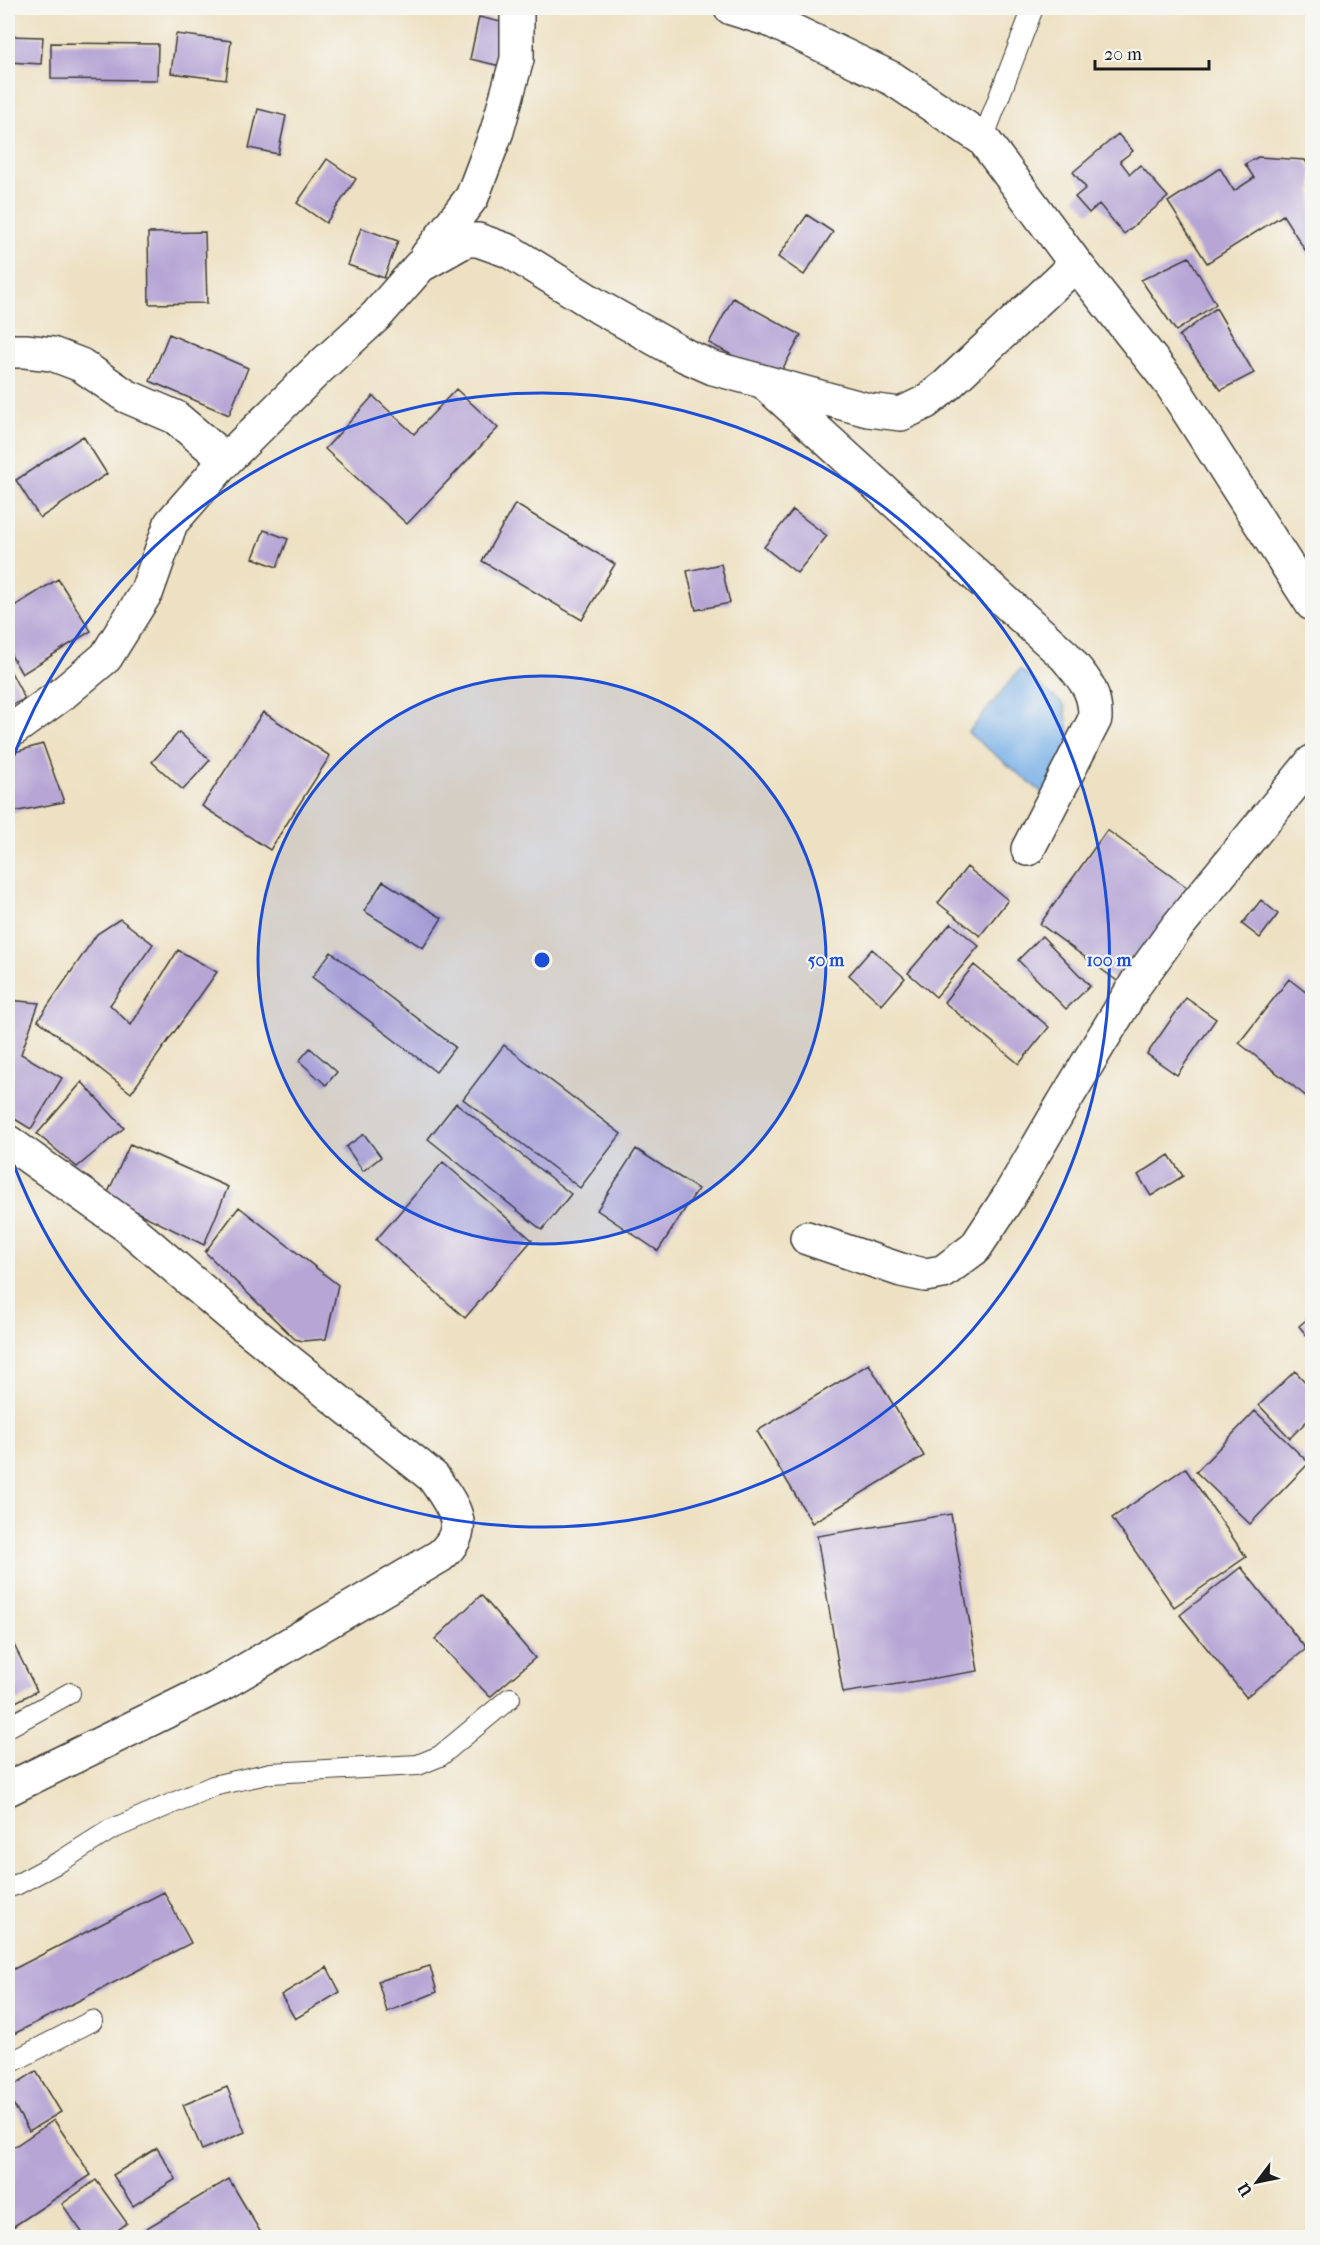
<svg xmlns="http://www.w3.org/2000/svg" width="1320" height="2245" font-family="'IM FELL French Canon',serif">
<rect width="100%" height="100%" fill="#f6f6f2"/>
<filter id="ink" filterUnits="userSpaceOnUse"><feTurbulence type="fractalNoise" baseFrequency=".0167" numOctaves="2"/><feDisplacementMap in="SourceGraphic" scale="12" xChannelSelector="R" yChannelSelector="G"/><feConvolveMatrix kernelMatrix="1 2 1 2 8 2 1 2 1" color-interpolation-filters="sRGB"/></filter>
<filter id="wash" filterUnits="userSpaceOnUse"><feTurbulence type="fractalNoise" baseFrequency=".008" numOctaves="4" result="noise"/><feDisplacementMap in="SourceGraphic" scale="24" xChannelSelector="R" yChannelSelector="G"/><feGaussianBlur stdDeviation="1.35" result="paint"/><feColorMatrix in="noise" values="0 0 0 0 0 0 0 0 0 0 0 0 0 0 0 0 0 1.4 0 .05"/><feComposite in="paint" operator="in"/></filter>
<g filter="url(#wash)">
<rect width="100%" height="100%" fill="#eee1c3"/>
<path fill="#77afe7" stroke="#4a6682" stroke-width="1.5" d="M 1020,669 L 1065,706 L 1071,746 L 1049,798 L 968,733 Z"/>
<g id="blocks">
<path fill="#b6a5d5" d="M 479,17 L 514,25 L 505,67 L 470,59 Z
M 176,34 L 231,41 L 226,80 L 171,73 Z
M 8,36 L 43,37 L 41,64 L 8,62 Z
M 51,43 L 158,44 L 157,80 L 51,79 Z
M 258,109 L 286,116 L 278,154 L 249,148 Z
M 1118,134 L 1133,151 L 1120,161 L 1130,174 L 1140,165 L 1168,197 L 1124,234 L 1099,204 L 1089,213 L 1075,197 L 1086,188 L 1073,172 Z
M 1258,157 L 1305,160 L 1312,171 L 1312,261 L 1283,215 L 1207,263 L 1168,202 L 1220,168 L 1234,191 L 1254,178 L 1245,164 Z
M 327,159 L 356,179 L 326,223 L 297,203 Z
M 807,215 L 833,232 L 804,275 L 778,257 Z
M 361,228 L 398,241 L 384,278 L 348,265 Z
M 205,232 L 207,303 L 149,304 L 148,233 Z
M 1189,257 L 1216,304 L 1176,331 L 1141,280 Z
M 733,298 L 801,335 L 777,379 L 709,343 Z
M 1216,308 L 1254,373 L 1221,390 L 1179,336 Z
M 169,334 L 248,368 L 229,415 L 150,381 Z
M 456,389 L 498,428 L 407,524 L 325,449 L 373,396 L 414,434 Z
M 83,436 L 107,474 L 40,518 L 16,480 Z
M 515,504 L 615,564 L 582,620 L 482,561 Z
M 793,510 L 827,536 L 797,573 L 764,547 Z
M 264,530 L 288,539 L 277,567 L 253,558 Z
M 721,564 L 730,603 L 696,610 L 687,571 Z
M 58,579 L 91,631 L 22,674 L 8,650 L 8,610 Z
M 11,672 L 25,699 L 8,707 L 8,673 Z
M 263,712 L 330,756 L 270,850 L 202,806 Z
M 179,732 L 210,760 L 183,790 L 152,762 Z
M 43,744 L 64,802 L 8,813 L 8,754 Z
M 1107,830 L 1192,891 L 1124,986 L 1040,924 Z
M 967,867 L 1008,900 L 980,936 L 938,903 Z
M 383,881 L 442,918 L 423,948 L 364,911 Z
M 1261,900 L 1278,914 L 1260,938 L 1242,924 Z
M 120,919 L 153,944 L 110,1005 L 131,1025 L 178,950 L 217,972 L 131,1093 L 38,1020 L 97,934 Z
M 951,923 L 979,946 L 936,997 L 908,973 Z
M 1042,936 L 1090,986 L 1066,1009 L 1018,960 Z
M 872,949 L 905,978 L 882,1005 L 849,975 Z
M 331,952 L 455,1047 L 436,1072 L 312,977 Z
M 974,965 L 1049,1027 L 1019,1064 L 944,1002 Z
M 1289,979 L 1312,997 L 1312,1101 L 1239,1043 Z
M 1186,998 L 1216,1019 L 1177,1075 L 1147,1054 Z
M 8,1000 L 39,1003 L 21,1054 L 62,1078 L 31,1129 L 8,1115 Z
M 504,1045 L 621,1134 L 580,1188 L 463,1099 Z
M 310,1048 L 337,1072 L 326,1085 L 299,1061 Z
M 82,1082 L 124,1128 L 77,1167 L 37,1134 Z
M 456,1103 L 571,1194 L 542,1230 L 428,1139 Z
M 364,1134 L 381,1157 L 363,1171 L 346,1147 Z
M 130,1144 L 228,1187 L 204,1245 L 106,1197 Z
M 636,1149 L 698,1189 L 658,1251 L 597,1210 Z
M 1169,1155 L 1183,1176 L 1151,1196 L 1138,1175 Z
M 443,1162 L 532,1240 L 465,1318 L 376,1240 Z
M 239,1207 L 338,1285 L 326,1339 L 303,1341 L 295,1339 L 205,1252 Z
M 1312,1315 L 1312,1342 L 1299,1326 Z
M 869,1364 L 924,1456 L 812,1523 L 757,1431 Z
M 1295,1371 L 1312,1389 L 1312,1416 L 1290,1438 L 1259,1405 Z
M 1255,1411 L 1309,1463 L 1250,1524 L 1196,1472 Z
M 1185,1468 L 1246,1557 L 1174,1607 L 1112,1518 Z
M 951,1514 L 978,1671 L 843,1693 L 817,1536 Z
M 1241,1567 L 1306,1649 L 1246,1697 L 1180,1615 Z
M 481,1595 L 535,1658 L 490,1697 L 435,1639 Z
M 8,1633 L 37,1691 L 8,1706 Z
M 164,1892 L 191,1943 L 8,2037 L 8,1972 Z
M 430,1966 L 437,1992 L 387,2012 L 378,1981 Z
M 327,1967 L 340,1992 L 295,2019 L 281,1995 Z
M 36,2071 L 61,2112 L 29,2131 L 8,2095 L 8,2089 Z
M 227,2087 L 245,2132 L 202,2150 L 183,2105 Z
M 54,2120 L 91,2175 L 8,2230 L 8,2151 Z
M 157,2148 L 176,2179 L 133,2206 L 113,2175 Z
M 229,2179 L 264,2238 L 150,2238 L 145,2229 Z
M 96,2180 L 127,2223 L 107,2238 L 86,2238 L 62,2204 Z"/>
</g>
</g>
<g filter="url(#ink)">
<use href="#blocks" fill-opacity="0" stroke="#3c3a35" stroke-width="1.5"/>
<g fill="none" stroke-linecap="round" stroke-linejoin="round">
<defs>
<path id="service" d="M 983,139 L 1033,8
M 8,1727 L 70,1693
M 8,1887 L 16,1885 L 61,1861 L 110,1830 L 213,1786 L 271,1773 L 418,1765 L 440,1756 L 510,1698
M 8,2064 L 92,2021"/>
<path id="minor" d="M 731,8 L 770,20 L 893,79 L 983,139 L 1076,264 L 1171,384 L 1312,604
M 427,256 L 472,197 L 497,131 L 517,59 L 517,8
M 8,351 L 25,351 L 52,354 L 81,365 L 126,396 L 175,417 L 226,460
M 767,385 L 1065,656 C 1083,678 1096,689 1095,719 L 1028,849
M 8,733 L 62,694 L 106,657 L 147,591 L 171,523 L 226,460 L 317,370 L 376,316 L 420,266 L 466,240 L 478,240 L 509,251 L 599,307 L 686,356 L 713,368 L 868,410 L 901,414 L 926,402 L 947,385 L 1076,264
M 8,1142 L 127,1226 L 231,1315 L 433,1477 C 452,1505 473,1528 440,1556 L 220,1685 L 8,1789
M 807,1238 L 901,1270 L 925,1275 L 943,1272 L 975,1248 L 1008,1198 L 1064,1102 L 1137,982 L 1177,927 L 1312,762"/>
</defs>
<use href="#service" stroke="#3c3a35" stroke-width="22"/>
<use href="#minor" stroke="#3c3a35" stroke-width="36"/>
<use href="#service" stroke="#fff" stroke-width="20"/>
<use href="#minor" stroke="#fff" stroke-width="33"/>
</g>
</g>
<circle cx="542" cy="960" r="284" fill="#1d4ed8" fill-opacity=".12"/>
<g fill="none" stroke="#1d4ed8" stroke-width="3">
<circle cx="542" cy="960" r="284"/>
<path d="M8 771A567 567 0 1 1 8 1149"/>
</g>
<circle cx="542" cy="960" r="9" fill="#1d4ed8" stroke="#f6f6f2" stroke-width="3"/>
<g font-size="18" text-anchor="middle" font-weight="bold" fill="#1d4ed8" stroke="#f6f6f2" stroke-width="4.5" stroke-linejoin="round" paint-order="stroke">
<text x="826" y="966">50 m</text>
<text x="1109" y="966">100 m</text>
</g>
<rect width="1320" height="2245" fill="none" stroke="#f6f6f2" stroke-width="30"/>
<g transform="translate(1257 2182) rotate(238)" stroke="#f6f6f2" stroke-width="4.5" paint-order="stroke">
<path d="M0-4.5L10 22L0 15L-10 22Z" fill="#1c1c1c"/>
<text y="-9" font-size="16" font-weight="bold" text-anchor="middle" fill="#1c1c1c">U</text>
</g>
<path d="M1095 60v9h114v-9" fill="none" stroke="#1c1c1c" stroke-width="3"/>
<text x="1104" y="60" font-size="18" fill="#1c1c1c" stroke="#f6f6f2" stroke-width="4.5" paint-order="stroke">20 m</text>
</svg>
